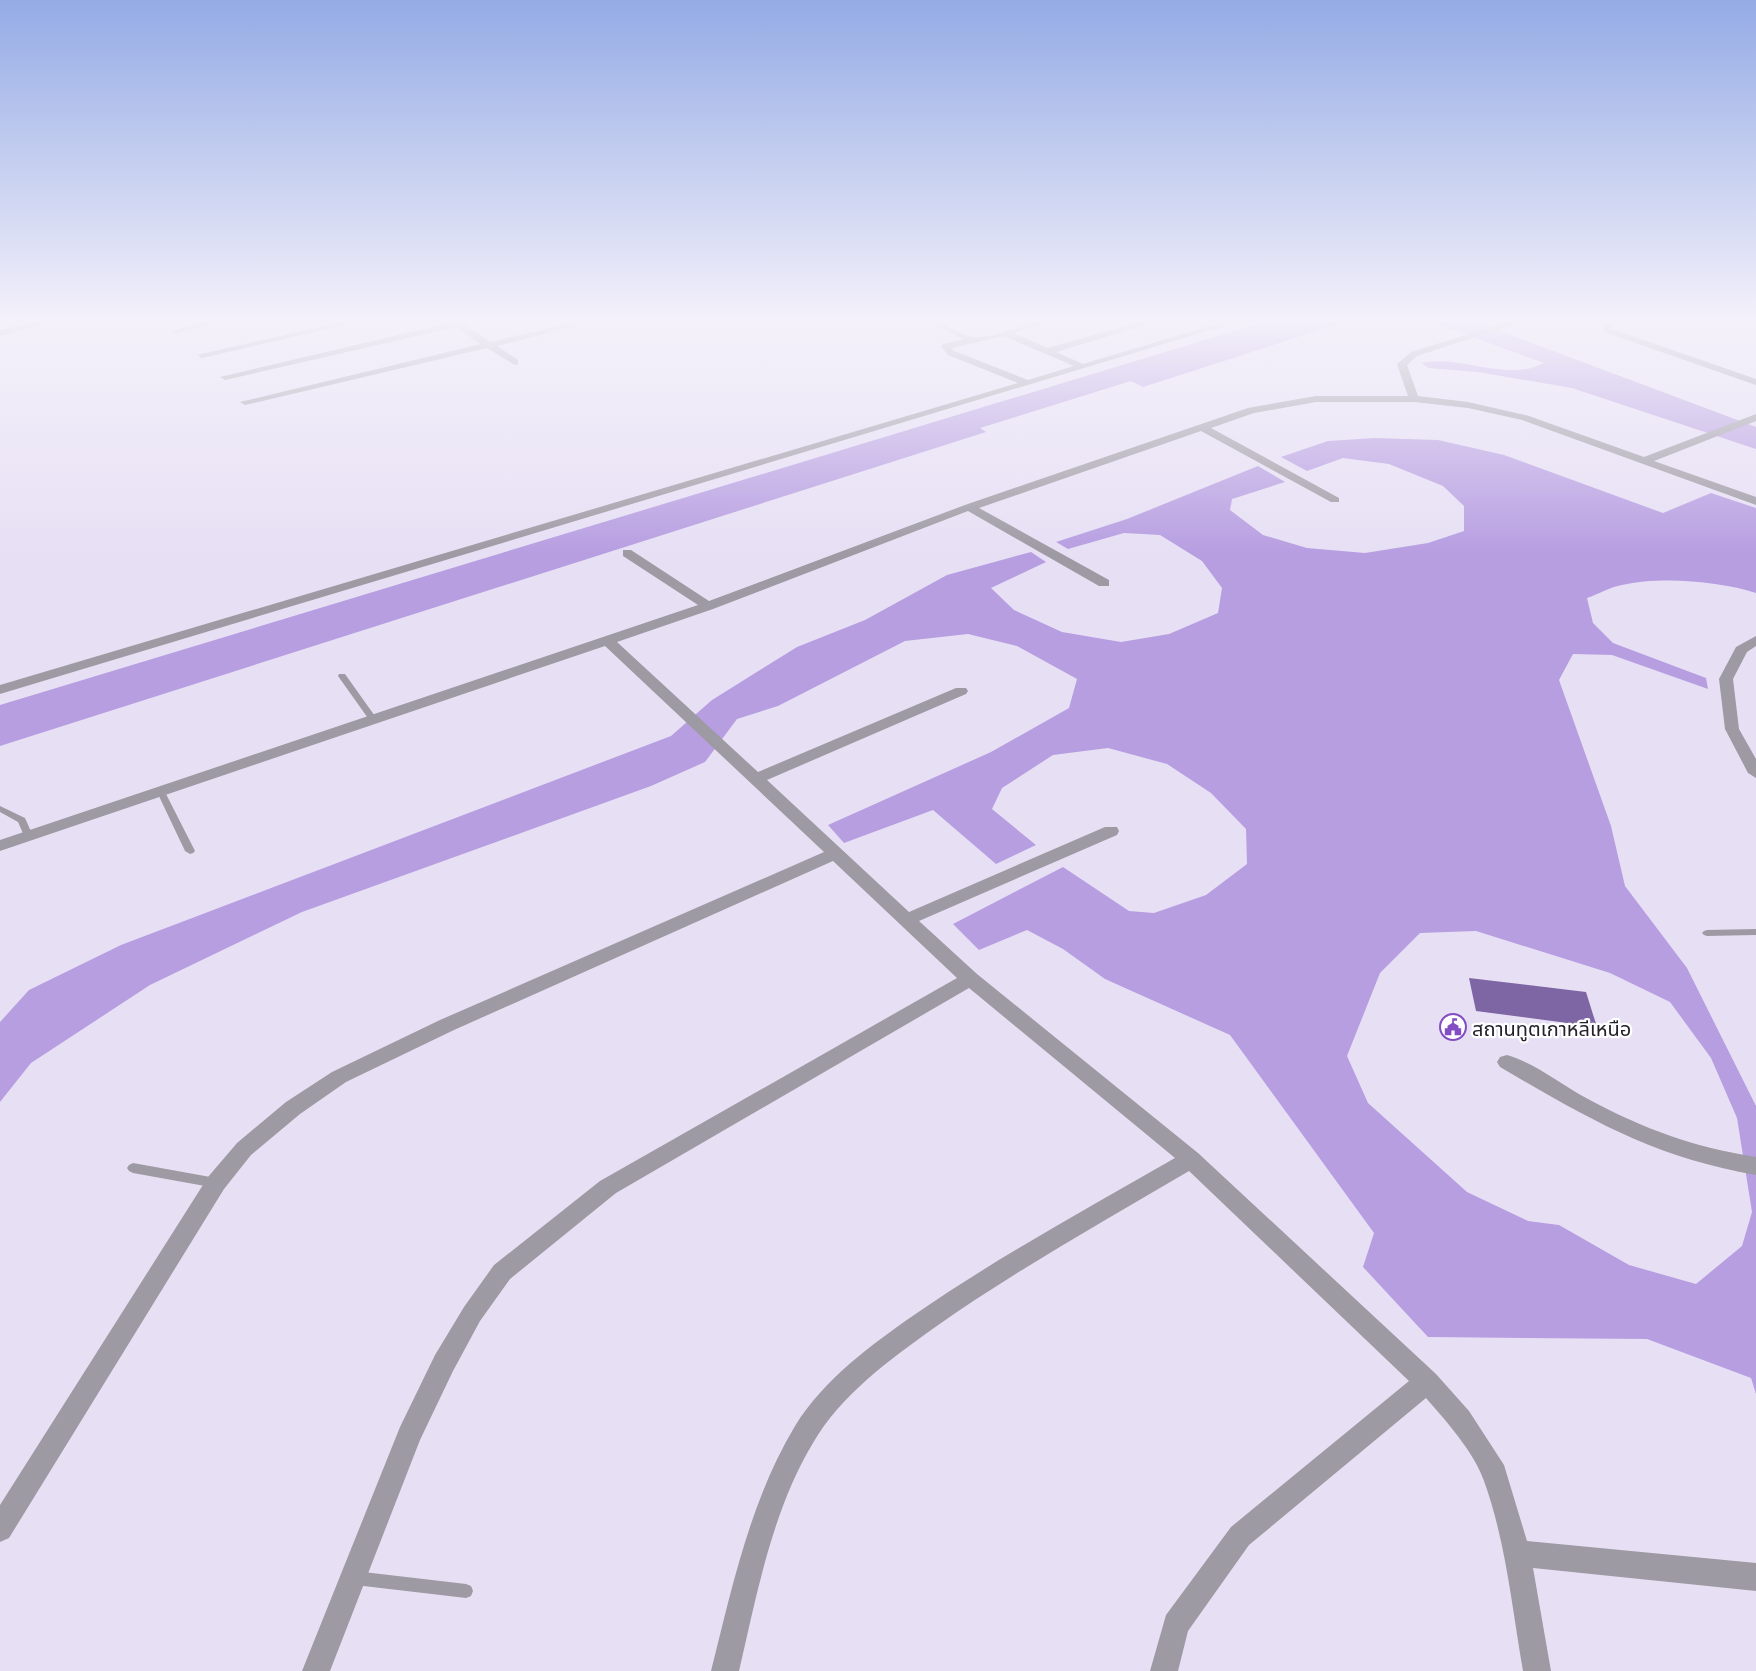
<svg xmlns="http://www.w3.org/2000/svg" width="1756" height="1671" font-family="'Playfair Display','Noto Sans Thai',serif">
<rect width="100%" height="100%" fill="#e7e0f5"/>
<path fill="#b79ee1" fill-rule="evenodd" d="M 1274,319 L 1354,319 L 1143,387 L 1131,381 L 980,428 L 986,432 L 0,746 L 0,705 Z
M 1423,319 L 1468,319 L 1756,427 L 1756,449 L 1572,388 L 1478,372 L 1429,368 L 1421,363 C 1462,354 1506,383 1544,363 Z
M 1375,438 L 1438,440 L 1504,455 L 1663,513 L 1711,493 L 1756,508 L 1756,593 C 1720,581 1660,576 1622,585 C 1610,587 1599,594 1587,598 L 1593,623 L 1613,643 L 1706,678 L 1708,689 L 1612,655 L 1573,654 L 1559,680 L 1611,826 L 1625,886 L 1687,968 L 1756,1106 L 1756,1394 L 1751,1378 L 1647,1339 L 1428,1337 L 1363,1267 L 1374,1233 L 1230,1035 L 1105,979 L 1063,949 L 1027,930 L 979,950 L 953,924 L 1063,867 L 1129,911 L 1154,913 L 1206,895 L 1247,864 L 1246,829 L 1211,793 L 1167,764 L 1108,748 L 1053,755 L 1002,788 L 992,809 L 1036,845 L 996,864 L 933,810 L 844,843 L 828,825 L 991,752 L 1069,708 L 1077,679 L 1017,646 L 968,634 L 905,641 L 778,706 L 737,719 L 705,762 L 651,786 L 302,912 L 150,985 L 31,1063 L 0,1102 L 0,1022 L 29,990 L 121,945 L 671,736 L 712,700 L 797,647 L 865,620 L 947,575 L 1031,552 L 1046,562 L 991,588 L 1014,610 L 1062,632 L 1121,642 L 1169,634 L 1218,613 L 1222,588 L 1202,561 L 1160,535 L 1124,533 L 1068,549 L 1056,542 L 1127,519 L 1258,466 L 1285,482 L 1232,499 L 1230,510 L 1263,535 L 1307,548 L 1365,553 L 1428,543 L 1464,531 L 1464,506 L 1443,486 L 1389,464 L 1343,458 L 1307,471 L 1281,457 L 1328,441 ZM 1476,931 L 1610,973 L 1670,1002 L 1711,1058 L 1737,1118 L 1752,1212 L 1742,1246 L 1696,1284 L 1629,1265 L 1559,1225 L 1528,1221 L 1467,1192 L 1368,1103 L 1347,1056 L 1380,973 L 1420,933 Z"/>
<path fill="#7e65a4" d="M 1469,978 L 1586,992 L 1597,1027 L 1476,1011 Z"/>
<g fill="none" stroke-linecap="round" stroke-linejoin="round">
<path fill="#9d9aa3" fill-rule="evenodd" d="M 339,674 L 345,674 L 377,719 L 376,721 L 370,721 L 338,676 Z
M 161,789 L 165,792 L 195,851 L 193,853 L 190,854 L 185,851 L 157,792 Z
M 0,806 L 25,818 L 33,836 L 31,838 L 25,838 L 18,822 L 0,812 Z
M 1756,929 L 1756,935 L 1707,936 L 1704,935 L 1702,933 L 1704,931 L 1707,930 Z
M 133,1163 L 216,1178 L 220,1180 L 222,1183 L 220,1186 L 216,1188 L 133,1173 L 129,1171 L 127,1168 L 129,1165 Z
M 355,1571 L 466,1584 L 471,1586 L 473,1591 L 471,1596 L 466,1598 L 355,1585 L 350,1583 L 348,1578 L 350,1573 Z"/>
<path fill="#9d9aa3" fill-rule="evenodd" d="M 46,319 L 62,319 L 0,336 L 0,330 Z
M 216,319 L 233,319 L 176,334 L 171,331 Z
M 354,319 L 371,319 L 202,358 L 197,355 Z
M 449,319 L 459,321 L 485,319 L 465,325 L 490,342 L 587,319 L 603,319 L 497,346 L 518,360 L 518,364 L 515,365 L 487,348 L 245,405 L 240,402 L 481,344 L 456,327 L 225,380 L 220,377 L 449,323 Z
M 923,319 C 943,319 959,336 975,337 C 1004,337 1030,319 1058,319 L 1014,333 L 1048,348 L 1150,319 L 1165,319 L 1056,352 L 1083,364 L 1233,319 L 1247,319 L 0,694 L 0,685 L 1018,383 L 948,355 L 941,346 L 943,344 L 964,339 ZM 1004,336 L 1074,366 L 1028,380 L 954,351 L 952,348 Z
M 1517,319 L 1531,319 L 1417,356 L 1407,365 L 1418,396 L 1468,402 L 1529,416 L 1644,457 L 1756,414 L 1756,421 L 1654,461 L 1756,497 L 1756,505 L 1522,420 L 1468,408 L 1414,402 L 1316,402 L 1254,413 L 1211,428 L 1339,498 L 1339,502 L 1331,502 L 1201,431 L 979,508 L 1109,580 L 1109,586 L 1099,586 L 968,511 L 713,609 L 617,642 L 758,772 L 956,688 L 966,688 L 968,691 L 966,694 L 767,780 L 909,912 L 1105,827 L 1117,827 L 1119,831 L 1117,835 L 919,921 L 977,974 L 1198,1153 L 1436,1374 L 1469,1411 L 1504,1465 L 1527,1541 L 1756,1563 L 1756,1591 L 1533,1568 L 1551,1671 L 1523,1671 C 1512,1608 1506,1542 1484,1481 C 1474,1452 1446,1421 1426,1398 L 1249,1545 L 1188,1631 L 1178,1671 L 1150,1671 L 1166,1615 L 1231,1527 L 1409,1381 L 1189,1171 C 1103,1222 1016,1270 934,1328 C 889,1360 841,1395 813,1443 C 772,1511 757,1594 739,1671 L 711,1671 C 732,1588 750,1501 795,1426 C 824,1379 872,1344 917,1313 C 1000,1256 1088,1208 1175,1158 L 969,988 L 616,1193 L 510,1279 L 480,1321 L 453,1371 L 420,1440 L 330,1671 L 302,1671 L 400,1427 L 435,1355 L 464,1307 L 494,1265 L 600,1181 L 957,978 L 833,861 L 454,1030 L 346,1082 L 300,1114 L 251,1155 L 224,1189 L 9,1538 L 0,1542 L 0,1505 L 208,1177 L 237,1143 L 286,1102 L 332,1072 L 440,1020 L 824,852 L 605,646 L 0,851 L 0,840 L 698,605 L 623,556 L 623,550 L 631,550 L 709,601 L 965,505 L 1248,408 L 1316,396 L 1408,396 L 1397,364 L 1411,352 Z
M 1611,319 L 1626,319 L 1612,325 L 1612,329 L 1756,379 L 1756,385 L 1604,332 L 1602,323 Z
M 1756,636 L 1756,646 L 1747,652 L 1733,679 L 1739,729 L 1756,759 L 1756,778 L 1748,773 L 1725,729 L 1719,679 L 1736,647 Z
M 1507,1055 C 1535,1063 1562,1085 1588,1099 C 1644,1129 1693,1147 1756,1157 L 1756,1175 C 1653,1157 1589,1119 1500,1067 L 1497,1062 L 1500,1057 Z"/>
</g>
<linearGradient id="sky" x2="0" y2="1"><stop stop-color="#94abe5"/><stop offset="0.58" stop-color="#f4f1fa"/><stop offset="1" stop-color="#f4f1fa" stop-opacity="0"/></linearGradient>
<rect width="1756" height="553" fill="url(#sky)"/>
<defs>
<symbol id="civic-ring" viewBox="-11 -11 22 22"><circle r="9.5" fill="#fff" stroke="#834dc4" stroke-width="1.5"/><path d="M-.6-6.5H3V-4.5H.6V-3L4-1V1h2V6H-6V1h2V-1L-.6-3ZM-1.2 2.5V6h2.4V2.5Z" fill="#834dc4"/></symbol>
</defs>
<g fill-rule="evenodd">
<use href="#civic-ring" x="1438" y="1012" width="30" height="30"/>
</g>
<g text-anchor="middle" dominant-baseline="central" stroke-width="4.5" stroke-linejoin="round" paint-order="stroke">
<g font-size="20" fill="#242129" stroke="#fff" text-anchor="start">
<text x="1472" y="1027">สถานทูตเกาหลีเหนือ</text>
</g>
</g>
</svg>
